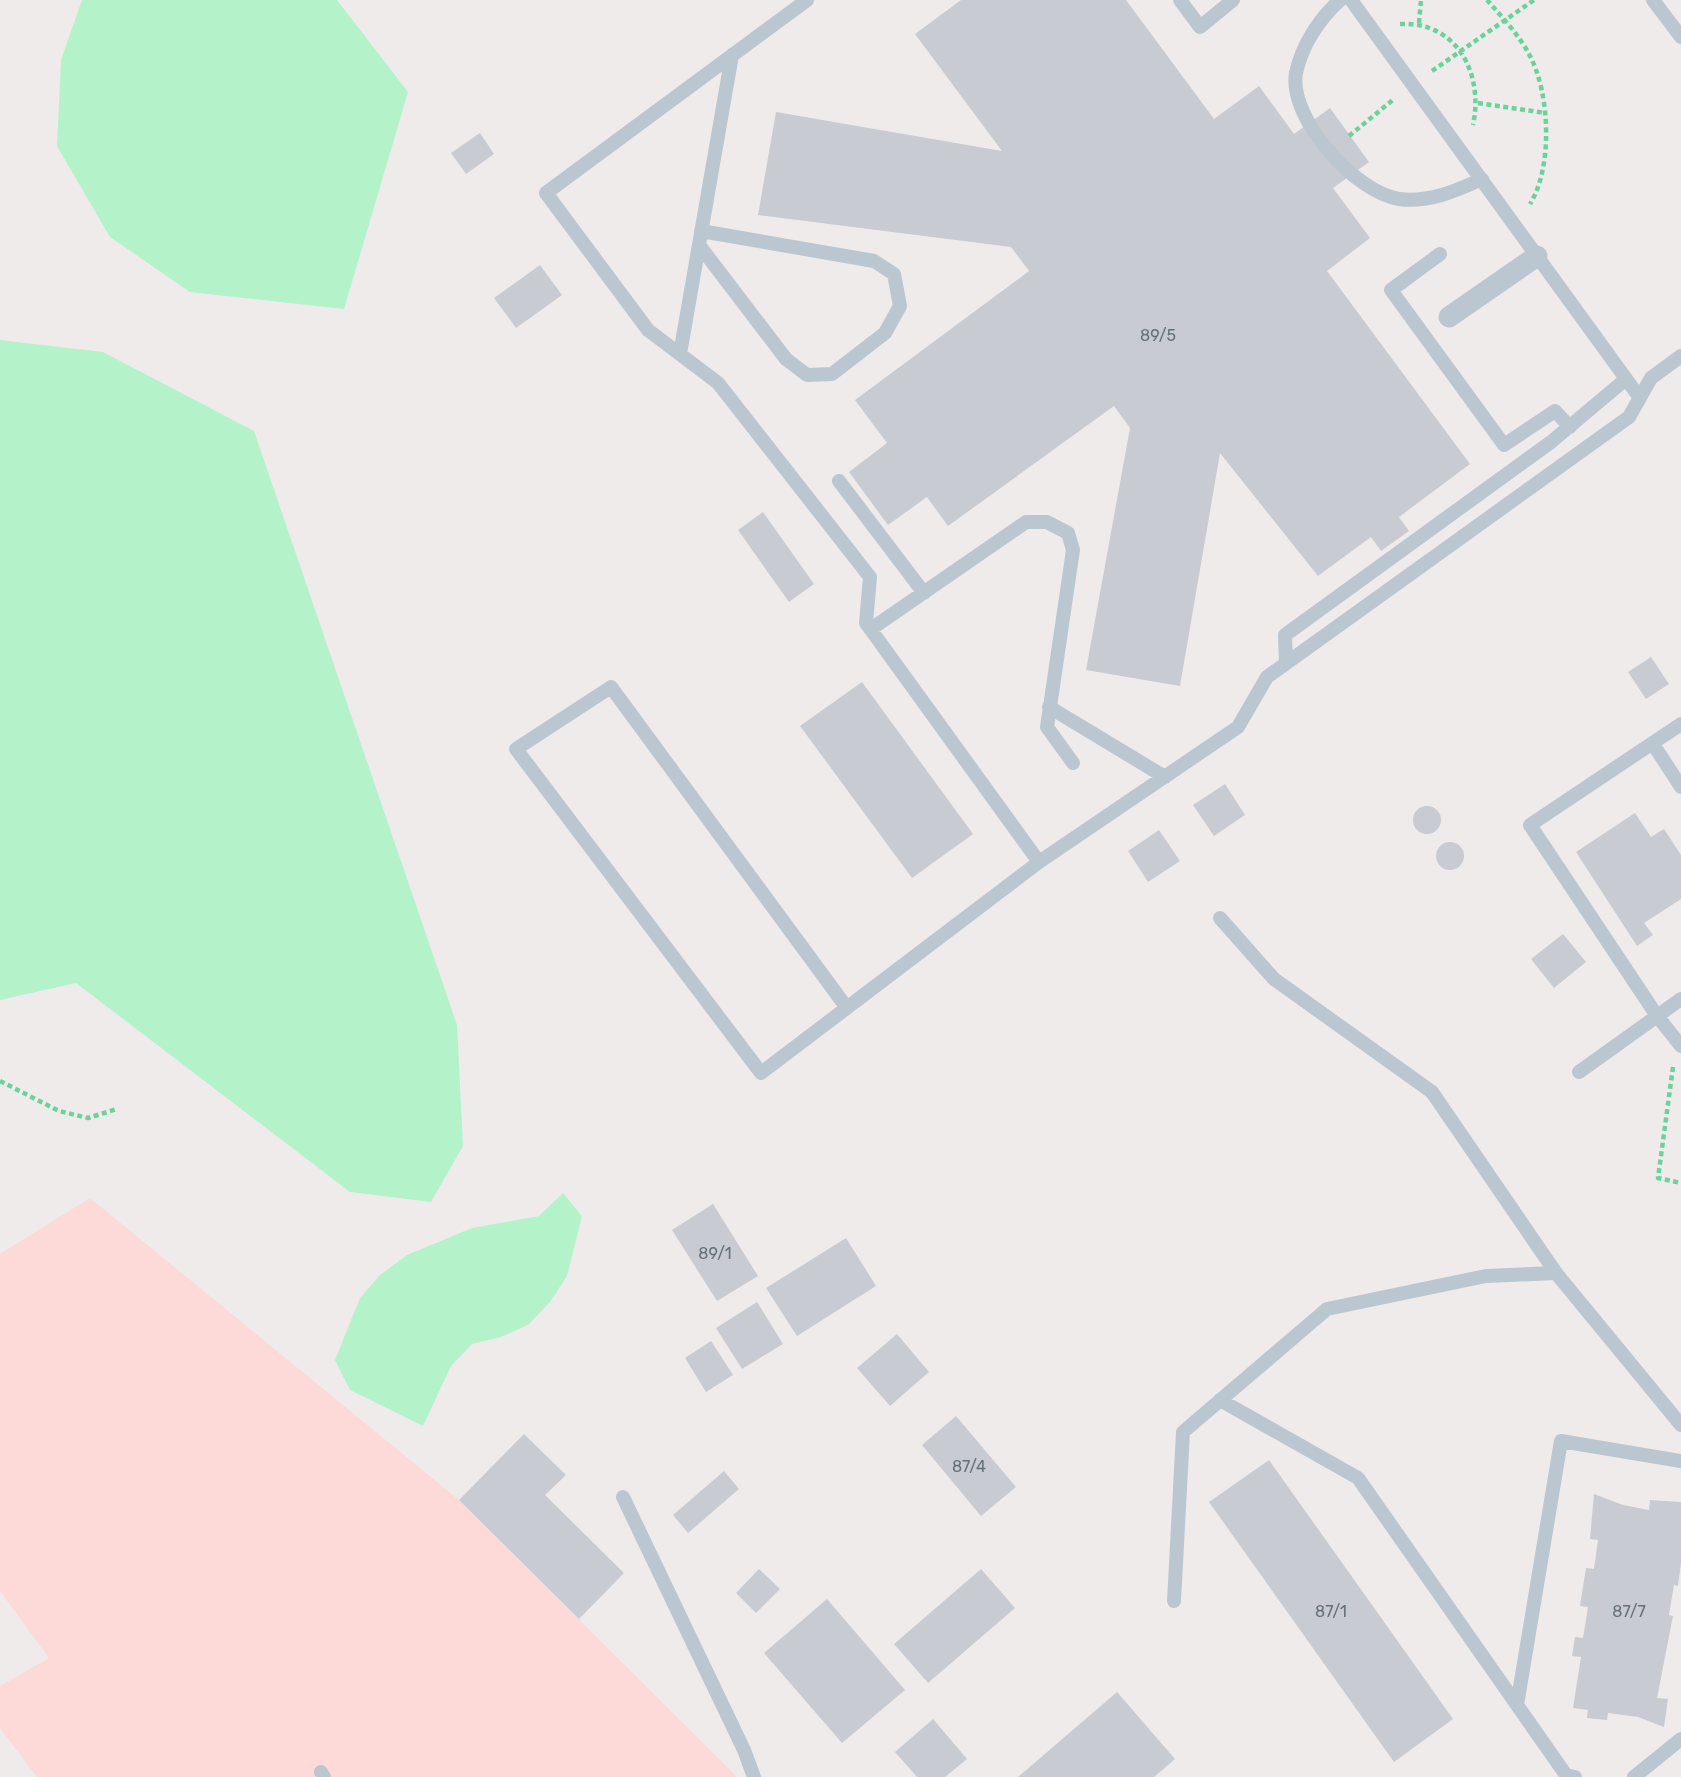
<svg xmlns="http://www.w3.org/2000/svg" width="1681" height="1777" font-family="Rubik,sans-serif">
<rect width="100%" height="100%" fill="#efebeb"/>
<path fill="#fdd9d7" d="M 90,1198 L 459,1500 L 737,1777 L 37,1777 L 0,1728 L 0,1686 L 49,1658 L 0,1591 L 0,1254 Z"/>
<path fill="#b4f2ca" d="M 82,0 L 337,0 L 408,92 L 344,309 L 190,292 L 110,237 L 57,146 L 61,60 Z
M 0,340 L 103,352 L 254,431 L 457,1025 L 463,1146 L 431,1202 L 350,1192 L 76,983 L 0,1000 Z
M 563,1193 L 582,1216 L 567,1276 L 550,1302 L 528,1325 L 501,1337 L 472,1344 L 451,1366 L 423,1426 L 350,1390 L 335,1360 L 360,1298 L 380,1275 L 407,1255 L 472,1228 L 539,1216 Z"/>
<path fill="#c8cbd1" d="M 961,0 L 1126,0 L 1214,119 L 1259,86 L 1294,134 L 1330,108 L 1369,162 L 1333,188 L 1370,238 L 1327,271 L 1470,464 L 1399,517 L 1409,531 L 1381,551 L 1371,537 L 1318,576 L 1220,453 L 1180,686 L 1086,670 L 1130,428 L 1114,406 L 948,526 L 927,497 L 888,525 L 849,472 L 887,443 L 855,400 L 1029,271 L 1011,247 L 758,215 L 776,112 L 1002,151 L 915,34 Z
M 480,133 L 494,154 L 466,174 L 451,153 Z
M 540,265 L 562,295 L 516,328 L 494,298 Z
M 763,512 L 814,584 L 789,602 L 738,530 Z
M 1651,657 L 1669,684 L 1646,699 L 1628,672 Z
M 862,682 L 973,834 L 912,878 L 800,726 Z
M 1225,784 L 1245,815 L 1214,836 L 1193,805 Z
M1413 820a14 14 0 1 1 28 0a14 14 0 1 1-28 0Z
M 1635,813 L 1651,837 L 1664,829 L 1681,855 L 1681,899 L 1644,923 L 1653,935 L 1637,946 L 1576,852 Z
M 1159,830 L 1180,861 L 1148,882 L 1128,851 Z
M1436 856a14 14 0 1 1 28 0a14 14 0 1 1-28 0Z
M 1563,934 L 1586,962 L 1554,988 L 1531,959 Z
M 713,1204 L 758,1276 L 717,1301 L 672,1230 Z
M 846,1238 L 876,1286 L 797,1336 L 766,1288 Z
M 757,1302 L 783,1344 L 742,1369 L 716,1328 Z
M 897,1334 L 929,1372 L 890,1406 L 857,1368 Z
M 711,1341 L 733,1375 L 706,1392 L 685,1358 Z
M 956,1416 L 1016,1487 L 981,1516 L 922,1445 Z
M 524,1434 L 566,1475 L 545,1495 L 624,1573 L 579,1619 L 459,1500 Z
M 1269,1460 L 1453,1719 L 1394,1762 L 1209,1502 Z
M 724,1471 L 739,1489 L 688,1533 L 673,1515 Z
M 1594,1494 L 1623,1505 L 1649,1510 L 1650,1500 L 1681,1502 L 1681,1563 L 1678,1586 L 1674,1585 L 1669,1615 L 1673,1616 L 1657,1698 L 1668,1699 L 1664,1727 L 1638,1717 L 1608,1713 L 1607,1720 L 1587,1718 L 1588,1710 L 1573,1708 L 1581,1657 L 1572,1656 L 1575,1637 L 1583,1638 L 1588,1607 L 1580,1606 L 1586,1568 L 1594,1569 L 1598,1540 L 1590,1539 Z
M 759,1569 L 780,1589 L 756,1613 L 736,1593 Z
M 981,1569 L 1015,1608 L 928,1683 L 894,1644 Z
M 827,1599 L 905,1690 L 842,1743 L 764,1653 Z
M 1117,1692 L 1175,1759 L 1154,1777 L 1018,1777 Z
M 933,1719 L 967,1759 L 945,1777 L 917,1777 L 895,1752 Z"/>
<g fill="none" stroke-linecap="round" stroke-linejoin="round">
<path stroke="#6ad29b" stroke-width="4.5" stroke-dasharray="5 3.5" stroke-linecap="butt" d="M 1487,0 C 1502,17 1520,36 1530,56 C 1550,94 1553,167 1530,204
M 1419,23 L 1421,0
M 1400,24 C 1457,21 1484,74 1473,125
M 1432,71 L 1534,0
M 1478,103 L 1546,113
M 1349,136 L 1394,99
M 1673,1067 L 1658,1178 L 1681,1183
M 0,1081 L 59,1111 L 88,1118 L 117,1109"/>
<path stroke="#bbc7d0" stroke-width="14" d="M 807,0 L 546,193 L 648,330 L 718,383 L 870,577 L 866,623 L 1039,862
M 1180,0 L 1200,27 L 1233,0
M 1340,0 C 1319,19 1302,45 1296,73 C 1288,118 1356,193 1399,199 C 1428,203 1456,191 1482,179
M 1351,0 L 1640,398
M 1653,0 L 1681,37
M 699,245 L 786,359 L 807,375 L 832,374 L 885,333 L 900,306 L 894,274 L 874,261 L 701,231
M 1440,254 L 1391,290 L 1504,445 L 1555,411 L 1570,427
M 680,354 L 732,55
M 839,481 L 924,593
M 871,629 L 1026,522 L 1047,522 L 1068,533 L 1073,550 L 1047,727 L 1073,763
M 1286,663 L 1285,635 L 1551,442 L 1626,379
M 1049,707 L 1165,777
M 1681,724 L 1530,825 L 1657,1016 L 1681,1046
M 1653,744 L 1681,787
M 1220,918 L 1274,979 L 1432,1092 L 1556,1273 L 1681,1425
M 847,1008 L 611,687 L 516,749 L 761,1073 L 1039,862 L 1238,727 L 1267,677 L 1629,417 L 1651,378 L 1681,356
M 1579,1072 L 1681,999
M 1220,1400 L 1358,1478 L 1566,1775 L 1575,1777
M 623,1497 L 744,1750 L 754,1777
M 1174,1601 L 1183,1432 L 1327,1309 L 1486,1276 L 1556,1273
M 1517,1705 L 1561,1441 L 1681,1461
M 321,1772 L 324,1777
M 1634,1777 L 1681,1739"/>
<path stroke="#bbc7d0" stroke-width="21" d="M 1449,317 L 1537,256"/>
</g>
<g text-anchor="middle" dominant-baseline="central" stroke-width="5" stroke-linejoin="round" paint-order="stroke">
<g font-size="16" fill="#646f78">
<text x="1158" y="335">89/5</text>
<text x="715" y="1253">89/1</text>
<text x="969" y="1466">87/4</text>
<text x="1331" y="1611">87/1</text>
<text x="1629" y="1611">87/7</text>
</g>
</g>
</svg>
